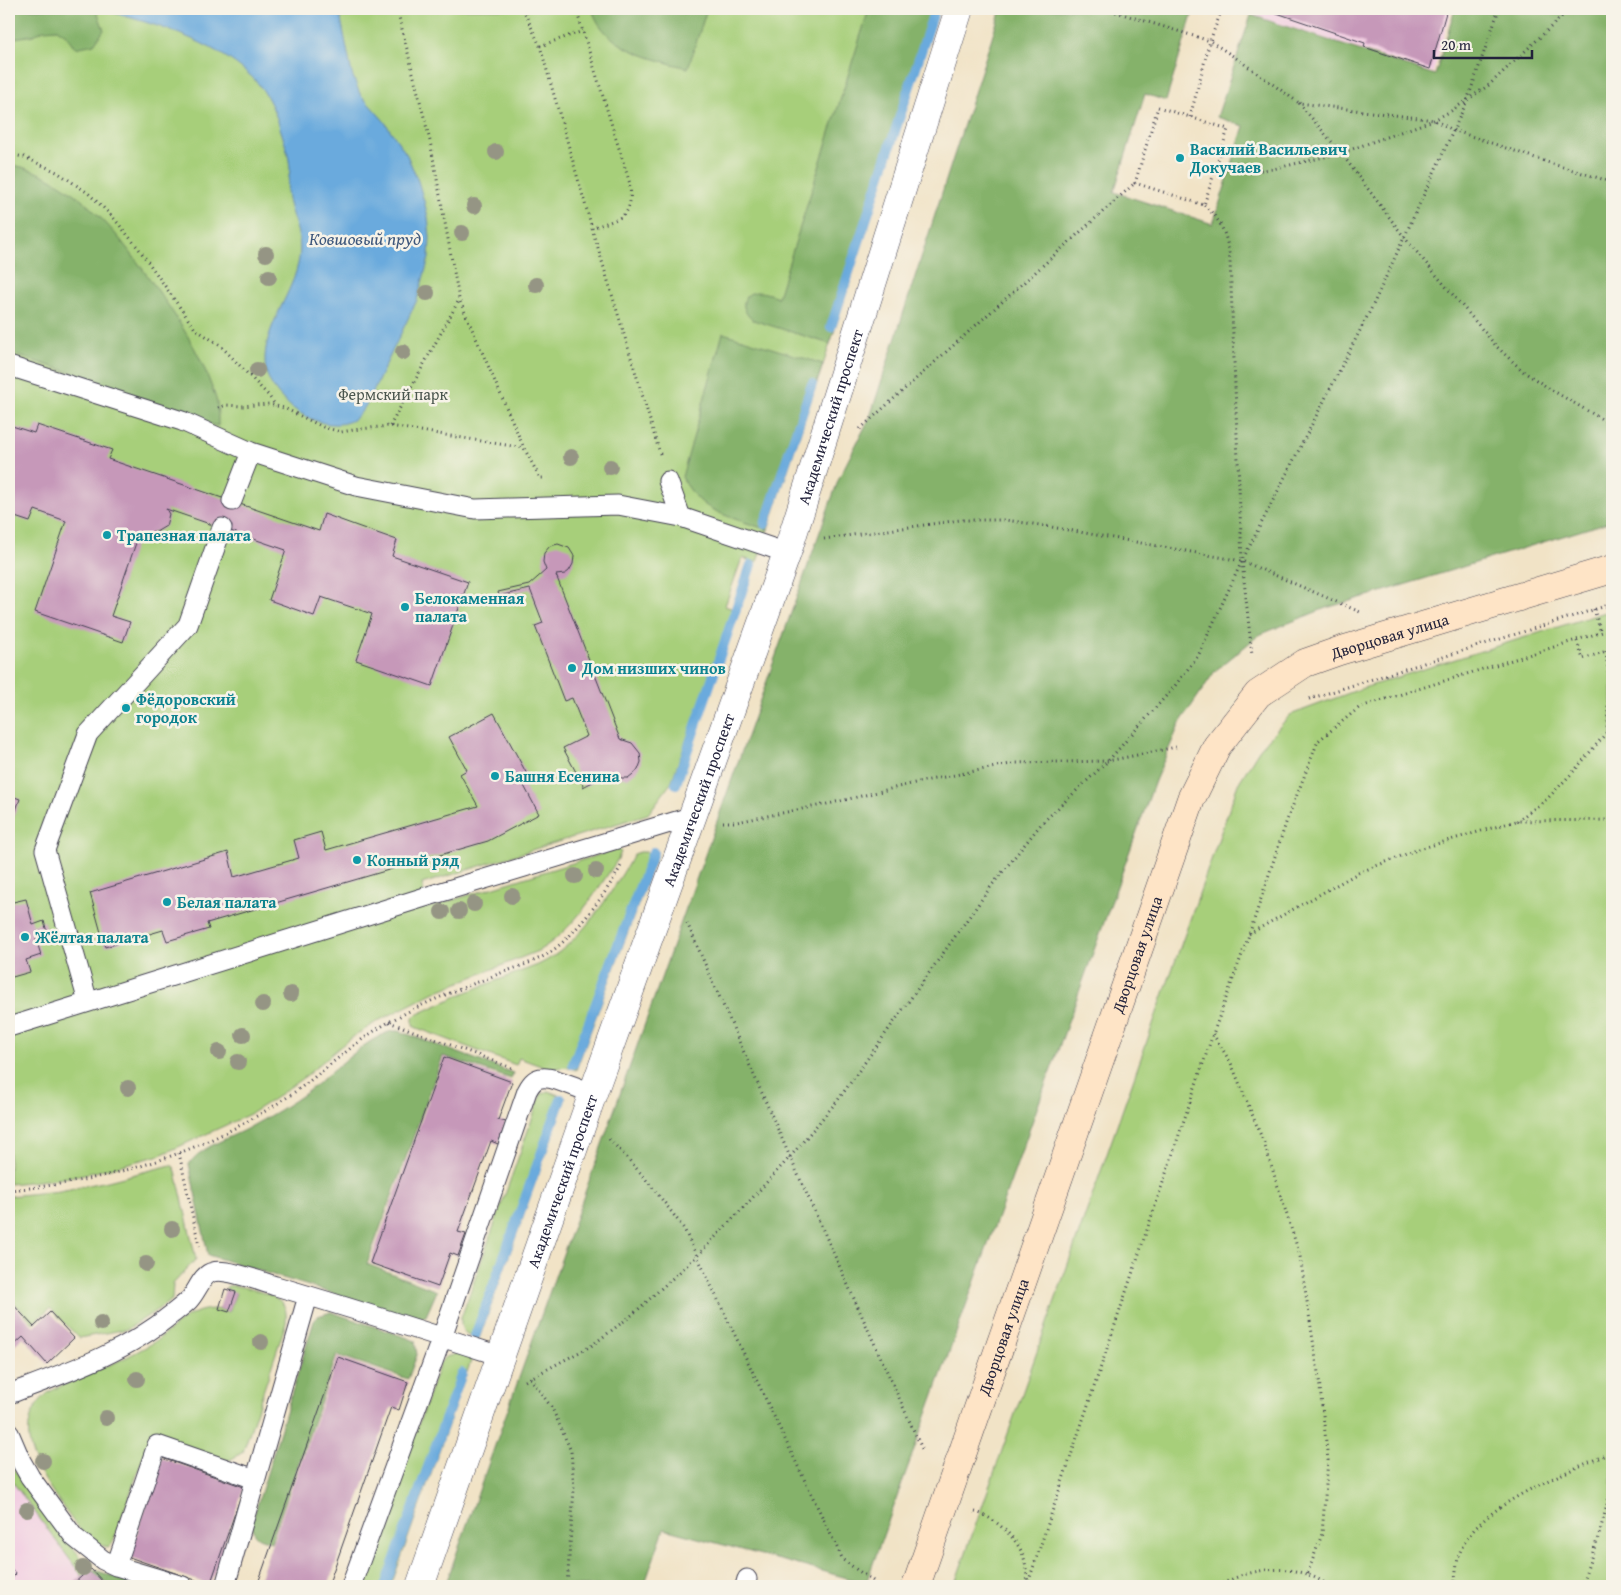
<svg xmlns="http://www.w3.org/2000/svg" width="1621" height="1595" font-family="'Gentium Book Plus',serif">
<rect width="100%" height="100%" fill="#f7f3e8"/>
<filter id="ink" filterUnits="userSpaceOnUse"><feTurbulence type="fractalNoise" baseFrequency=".02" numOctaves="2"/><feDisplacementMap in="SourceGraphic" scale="10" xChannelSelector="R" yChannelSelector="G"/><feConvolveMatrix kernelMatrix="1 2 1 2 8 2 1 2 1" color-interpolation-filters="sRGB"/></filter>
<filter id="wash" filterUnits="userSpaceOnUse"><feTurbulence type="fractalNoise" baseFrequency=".0096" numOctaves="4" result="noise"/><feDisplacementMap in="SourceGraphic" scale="20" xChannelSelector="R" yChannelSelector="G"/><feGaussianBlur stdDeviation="1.12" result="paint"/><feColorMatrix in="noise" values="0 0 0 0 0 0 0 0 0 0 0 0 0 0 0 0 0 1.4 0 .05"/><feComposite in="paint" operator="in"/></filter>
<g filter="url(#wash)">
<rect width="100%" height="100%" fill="#f1e3c6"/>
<path fill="#f2cfe2" d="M 1235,9 L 1452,9 L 1433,73 Z
M 9,1477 L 82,1576 L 91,1569 L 108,1586 L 9,1586 Z"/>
<path fill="#a7cf7a" stroke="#64785a" d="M 9,9 L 939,9 L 830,344 L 757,562 L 742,558 L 725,606 L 733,609 L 671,783 L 648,814 L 422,884 L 427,908 L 618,849 L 621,852 L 618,859 C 596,892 573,931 538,951 L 435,992 L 378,1021 L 347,1041 L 307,1075 L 272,1100 L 250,1114 L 176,1148 L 160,1155 L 95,1172 L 58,1179 L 9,1184 Z
M 1612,610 L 1612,1586 L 954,1586 L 1238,784 L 1259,750 L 1290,715 L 1360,689 Z
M 640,852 L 646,852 L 656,857 L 576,1070 L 568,1067 L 549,1069 L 519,1058 L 516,1065 L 417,1028 L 413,1026 L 413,1017 L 418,1014 L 464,993 L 538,965 C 580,946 612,892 634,854 Z
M 548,1091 L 566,1098 L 479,1339 C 466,1334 460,1333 461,1318 L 541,1094 Z
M 171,1165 L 174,1167 L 176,1172 L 196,1259 L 173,1284 L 172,1300 L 128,1329 L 79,1338 L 50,1308 L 33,1323 L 9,1297 L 9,1196 L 60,1191 L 108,1181 Z
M 228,1286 C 238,1284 278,1295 283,1304 C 287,1310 286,1317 286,1323 L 243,1452 L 230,1460 L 220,1460 L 151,1435 L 113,1542 L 108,1547 C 87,1543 74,1523 63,1507 C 39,1473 7,1427 49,1392 C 80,1376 114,1365 144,1348 C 163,1339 176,1321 195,1313 C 206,1308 218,1308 229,1312 L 236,1293 L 225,1289 Z
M 459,1353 L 472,1358 L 391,1586 L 362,1586 L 440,1363 L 446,1357 Z
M 9,1463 L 66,1540 L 91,1569 L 82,1576 L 9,1477 Z"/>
<path fill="#85b26a" stroke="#546a52" d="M 9,9 L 96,9 L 104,30 L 94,44 L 75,48 L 66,35 L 57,29 L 44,30 L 33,35 L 9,39 Z
M 592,9 L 707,9 L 688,68 C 653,59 604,49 592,9 Z
M 869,9 L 939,9 L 830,344 L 753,320 C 740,311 740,292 758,292 C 765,292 772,295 778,297 Z
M 1001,9 L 1194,9 L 1166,101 L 1145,94 L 1114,192 L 1213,224 L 1244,126 L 1217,117 L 1251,15 L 1435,75 L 1455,9 L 1612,9 L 1612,521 L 1381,592 L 1326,608 L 1259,635 L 1215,671 L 1180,723 L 1155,781 L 866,1583 L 664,1529 L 644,1586 L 445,1586 L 839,478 L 870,417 Z
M 9,164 C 78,177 121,238 159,292 C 179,321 199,351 211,385 C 213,391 216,397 217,403 C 218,411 218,418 218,426 L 203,422 L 91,379 L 9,353 Z
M 723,333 L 823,364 L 768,530 C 748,523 721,516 705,505 C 695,497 688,488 682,477 Z
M 392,1031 L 399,1031 L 513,1073 L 511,1079 L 443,1056 L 367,1264 L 437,1291 L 426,1316 L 421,1318 L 413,1318 L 208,1255 L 189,1164 C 201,1146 231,1138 250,1127 C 270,1116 290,1104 308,1091 C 331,1074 366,1038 392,1031 Z
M 331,1312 L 408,1338 L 415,1341 L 417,1355 L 408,1379 L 337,1355 L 271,1542 C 258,1538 252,1538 252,1522 L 314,1321 L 318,1316 Z
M 91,1569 L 145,1586 L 108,1586 Z"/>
<path fill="#6aaadd" stroke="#46668c" d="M 100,9 L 339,9 L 352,74 L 360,94 L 384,121 L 407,155 L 418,181 L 424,201 L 428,217 L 430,238 L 429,258 L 417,300 L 367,404 C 362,411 357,419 348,422 C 318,433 273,401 266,371 C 259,333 290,300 298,264 C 305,233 289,218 287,191 C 287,183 290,175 290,168 C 289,156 285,143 281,131 C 276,113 267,92 253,78 C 212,39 153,24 100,9 Z"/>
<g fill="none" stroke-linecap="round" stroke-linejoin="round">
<path stroke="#6aaadd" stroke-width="10" d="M 831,327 L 935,9
M 765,524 L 812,384
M 676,784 L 751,565
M 573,1064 L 653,852
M 475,1336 L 561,1099
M 385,1586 L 462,1373"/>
</g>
<g id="blocks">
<path fill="#c698b9" d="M 1265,9 L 1447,9 L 1430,69 L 1364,47 L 1365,43 Z
M 9,425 L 34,433 L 37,425 L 112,450 L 108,459 L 319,531 L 324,514 L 360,527 L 397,540 L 392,556 L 468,582 L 432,686 L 356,660 L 372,614 L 321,597 L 314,616 L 269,600 L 286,550 L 166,509 L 169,514 L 166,526 L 156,532 L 153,531 L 149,541 L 138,537 L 111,616 L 130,622 L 123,642 L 35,612 L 66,521 L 35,510 L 30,522 L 9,515 Z
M 558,544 L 569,548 L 574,556 L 573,564 L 569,571 L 565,574 L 556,575 L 620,739 L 632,743 L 640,753 L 641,762 L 638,770 L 628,778 L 615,778 L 608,774 L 583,787 L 583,785 L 563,748 L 587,736 L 572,698 L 564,701 L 535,626 L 543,623 L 530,589 L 499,596 L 498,592 L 529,585 L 546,570 L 543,562 L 544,553 L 550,546 Z
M 494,713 L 529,778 L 522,782 L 539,814 L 488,841 L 207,923 L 209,929 L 167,941 L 163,930 L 105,947 L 90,893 L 228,852 L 234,877 L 299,858 L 294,840 L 321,832 L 326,850 L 478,806 L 460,774 L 467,770 L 449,737 Z
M 9,795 L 20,799 L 11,824 L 9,824 Z
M 26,899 L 33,925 L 44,921 L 48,936 L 36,939 L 41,955 L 26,960 L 30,972 L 9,978 L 9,903 Z
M 444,1057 L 512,1082 L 498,1120 L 506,1122 L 498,1144 L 491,1141 L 458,1232 L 466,1234 L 458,1256 L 450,1253 L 438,1287 L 370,1263 Z
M 225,1289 L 236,1292 L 229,1312 L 219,1309 Z
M 9,1300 L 34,1327 L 50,1312 L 74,1338 L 47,1364 L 23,1337 L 9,1350 Z
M 338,1357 L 408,1382 L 399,1410 L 391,1407 L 328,1586 L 257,1586 Z
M 162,1458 L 244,1487 L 210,1585 L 129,1557 Z
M 9,1566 L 16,1574 L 9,1581 Z
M 91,1569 L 106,1585 L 71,1586 L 82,1576 Z"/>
</g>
</g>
<g filter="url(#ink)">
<use href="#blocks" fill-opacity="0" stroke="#413f50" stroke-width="1"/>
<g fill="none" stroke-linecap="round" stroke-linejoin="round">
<defs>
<path id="lane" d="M 9,366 L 182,421 L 251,452 L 356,486 L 475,509 L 618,505 L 681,517 L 787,553
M 668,481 L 681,517
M 232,501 L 251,452
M 88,1002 L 45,850 L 88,734 L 188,625 L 222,528
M 9,1027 L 425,897 L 693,816
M 9,1394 C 65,1373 125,1353 172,1314 C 177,1310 184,1305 189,1300 C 197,1292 202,1274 213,1272 C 226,1268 262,1282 276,1286 C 351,1308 426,1332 500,1356
M 9,1433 L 21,1461 L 30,1477 L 74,1537 L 103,1560 L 116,1566 L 183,1586
M 116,1566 L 157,1445 L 255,1479
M 225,1586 L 308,1296
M 351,1586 L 442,1337 L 527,1091 C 530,1085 535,1078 542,1078 C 552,1076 582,1090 593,1093
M 745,1586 L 747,1579"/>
<g id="street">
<path id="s1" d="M 420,1586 L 593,1093 L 787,553 L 959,9"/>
</g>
<g id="secondary">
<path id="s2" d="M 916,1586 L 1191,799 L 1217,746 L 1258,694 L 1305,663 L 1339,651 L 1612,569"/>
</g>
</defs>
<use href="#lane" stroke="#413f50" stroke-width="21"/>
<use href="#street" stroke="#413f50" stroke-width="29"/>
<use href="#secondary" stroke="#413f50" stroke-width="29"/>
<path stroke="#413f50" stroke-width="3" stroke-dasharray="1 4" stroke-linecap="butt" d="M 397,9 L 430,141 L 459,299 L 524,448 L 540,478 L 544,478
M 523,9 L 540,46 L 592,228 L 661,457
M 576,9 L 630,184 C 633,220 621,217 592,228
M 1106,9 L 1210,41 L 1236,58 L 1299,103 L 1434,120 L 1453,130 L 1556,165 L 1612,182
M 540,46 L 583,31
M 1299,103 L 1341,153 L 1404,237 L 1497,347 L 1524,372 L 1550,389 L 1612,425
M 1158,107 L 1228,129 L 1204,205 L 1135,183 Z
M 1190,117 L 1210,41 L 1222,9
M 9,154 L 24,157 L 57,172 L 88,193 L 112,216 L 139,249 L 195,329 L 220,345 L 268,395 L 276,406
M 1216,167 L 1251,171 L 1273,169 L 1341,153 L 1434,120 L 1451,111 L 1489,85 L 1570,9
M 1204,205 C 1223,222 1227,236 1230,261 L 1242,561 L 1252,655
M 218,408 L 226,405 L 242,406 L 269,404 L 284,408 L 323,427 L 341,432 L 360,429 L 390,426 L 524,448
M 390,426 L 459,300
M 860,429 L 1135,183
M 824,539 L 960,520 L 1005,520 L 1040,525 L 1242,561 L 1360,612
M 1594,609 L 1601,633
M 1577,641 L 1583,659 L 1612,649
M 1606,651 L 1609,679 L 1607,732 L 1612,753
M 1309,699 L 1612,604
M 1517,821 L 1547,799 L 1575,770 L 1607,732
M 723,822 L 737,822 L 832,803 L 919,782 L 1016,763 L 1108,761 L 1176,747
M 687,923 L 790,1157 L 923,1451
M 1249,934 L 1358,873 L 1419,849 L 1516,821 L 1612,820
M 389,1022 L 512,1068
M 1213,1034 L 1231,1063 L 1264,1143 L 1300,1256 L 1319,1379 L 1328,1460 L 1322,1534 L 1307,1575
M 609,1139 C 637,1167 661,1197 684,1229 L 843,1560 L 876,1583
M 179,1153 L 200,1250
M 9,1190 C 112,1181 199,1155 286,1098 C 322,1074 352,1043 389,1022 C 422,1003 458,990 493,976 C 513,968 535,963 552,951 C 577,933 607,892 621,866
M 530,1378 L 552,1408 L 571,1451 L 574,1489 L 567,1586
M 525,1381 L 591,1346 L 632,1315 L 697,1256 L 744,1207 L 790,1157 L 838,1100 L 992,885 L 1042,823 L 1108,761 L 1174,687 L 1198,656 L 1242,561 L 1373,305 L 1467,101 L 1499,9
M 975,1512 C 993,1516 1016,1537 1023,1555 C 1026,1563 1026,1573 1028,1582
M 1027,1586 L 1213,1034 L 1249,935 L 1286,823 L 1318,741 L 1360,707 L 1612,629
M 1218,1586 C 1252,1567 1295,1561 1329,1586
M 1454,1586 C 1456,1575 1456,1562 1460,1552 C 1479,1503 1567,1473 1612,1452
M 1581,1586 L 1599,1535 L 1612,1486"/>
<use href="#lane" stroke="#fff" stroke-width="19"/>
<use href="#street" stroke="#fff" stroke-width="28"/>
<use href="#secondary" stroke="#fee4c6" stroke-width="28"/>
</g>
<g fill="#959584">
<circle cx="496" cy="152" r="8"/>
<circle cx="474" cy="206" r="8"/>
<circle cx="462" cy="233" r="8"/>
<circle cx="266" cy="254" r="8"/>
<circle cx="269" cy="277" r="8"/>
<circle cx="536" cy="285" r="8"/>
<circle cx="427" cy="293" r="8"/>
<circle cx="403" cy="352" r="8"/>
<circle cx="257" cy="370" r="8"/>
<circle cx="571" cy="457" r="8"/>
<circle cx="610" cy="467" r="8"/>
<circle cx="596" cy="871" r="8"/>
<circle cx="575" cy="876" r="8"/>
<circle cx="512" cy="896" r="8"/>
<circle cx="474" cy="904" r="8"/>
<circle cx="459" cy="911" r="8"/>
<circle cx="442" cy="912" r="8"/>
<circle cx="291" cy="994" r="8"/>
<circle cx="263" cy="1004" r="8"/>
<circle cx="243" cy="1035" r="8"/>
<circle cx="219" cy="1052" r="8"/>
<circle cx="238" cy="1062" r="8"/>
<circle cx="128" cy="1088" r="8"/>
<circle cx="172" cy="1229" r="8"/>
<circle cx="146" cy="1264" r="8"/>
<circle cx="101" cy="1323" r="8"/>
<circle cx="261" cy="1342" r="8"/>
<circle cx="137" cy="1379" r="8"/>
<circle cx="106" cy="1418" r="8"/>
<circle cx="43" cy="1461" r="8"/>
<circle cx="27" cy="1510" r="8"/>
<circle cx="83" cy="1568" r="8"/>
</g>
</g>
<g fill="#0f9aa8" stroke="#f7f3e8" stroke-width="2">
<circle cx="1180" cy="158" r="5"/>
<circle cx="107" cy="535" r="5"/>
<circle cx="405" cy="607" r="5"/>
<circle cx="572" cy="668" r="5"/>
<circle cx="126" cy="708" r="5"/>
<circle cx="495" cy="776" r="5"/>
<circle cx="357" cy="860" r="5"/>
<circle cx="167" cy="902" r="5"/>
<circle cx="25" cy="937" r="5"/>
</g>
<g text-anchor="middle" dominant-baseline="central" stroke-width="5" stroke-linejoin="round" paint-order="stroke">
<g font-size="16" font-weight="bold" fill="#0d838f" stroke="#f7f3e8" text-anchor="start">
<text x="1190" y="149">Василий Васильевич<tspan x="1190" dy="18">Докучаев</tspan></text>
<text x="117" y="535">Трапезная палата</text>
<text x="415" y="598">Белокаменная<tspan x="415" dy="18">палата</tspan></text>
<text x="582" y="668">Дом низших чинов</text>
<text x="136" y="699">Фёдоровский<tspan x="136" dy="18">городок</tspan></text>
<text x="505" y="776">Башня Есенина</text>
<text x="367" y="860">Конный ряд</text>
<text x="177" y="902">Белая палата</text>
<text x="35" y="937">Жёлтая палата</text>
</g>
<g font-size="16" fill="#4a564e" stroke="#f7f3e8">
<text x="393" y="394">Фермский парк</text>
</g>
<g font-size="16" fill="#22223b" stroke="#f7f3e8">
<text stroke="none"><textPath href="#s1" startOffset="1239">Академический проспект</textPath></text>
<text stroke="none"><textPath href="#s2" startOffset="1104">Дворцовая улица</textPath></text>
<text stroke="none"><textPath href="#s1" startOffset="834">Академический проспект</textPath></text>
<text stroke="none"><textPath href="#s2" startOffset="669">Дворцовая улица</textPath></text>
<text stroke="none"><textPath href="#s1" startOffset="429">Академический проспект</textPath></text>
<text stroke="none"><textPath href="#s2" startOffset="264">Дворцовая улица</textPath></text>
</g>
<g font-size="18" font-style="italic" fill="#3f587c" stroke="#f7f3e8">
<text x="365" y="238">Ковшовый пруд</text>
</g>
</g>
<rect width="1621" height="1595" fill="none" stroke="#f7f3e8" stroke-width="30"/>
<path d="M1434 50v8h98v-8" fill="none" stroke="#22223b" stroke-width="2.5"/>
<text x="1441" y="50" font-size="15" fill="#22223b" stroke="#f7f3e8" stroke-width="4" paint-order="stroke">20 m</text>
</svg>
